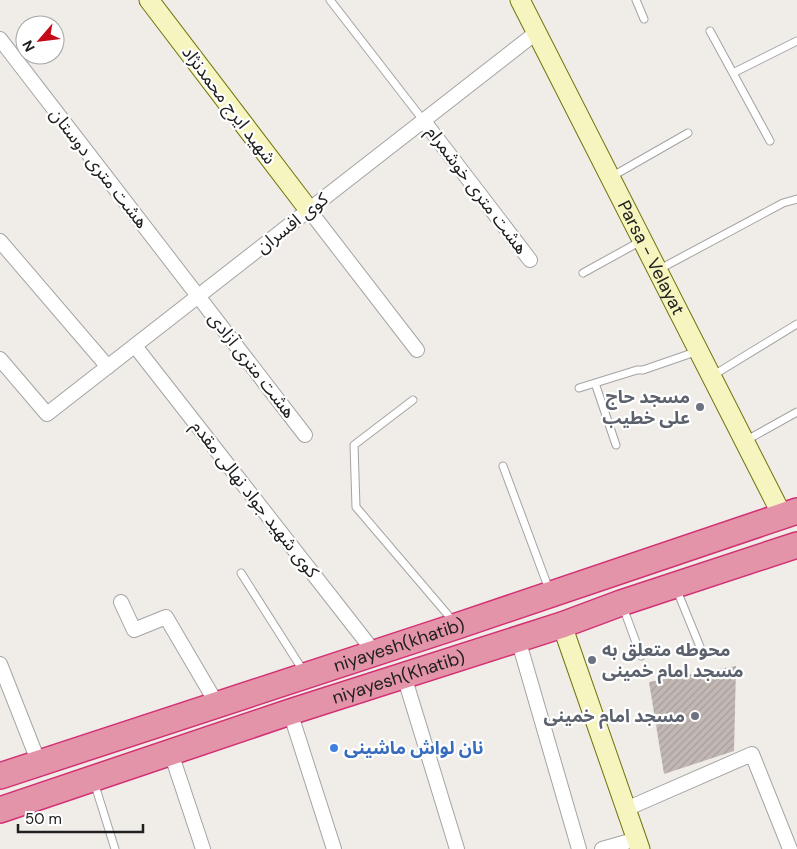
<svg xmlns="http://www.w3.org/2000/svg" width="797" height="849" font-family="'DM Sans','Noto Sans Arabic',sans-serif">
<defs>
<pattern id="building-hatch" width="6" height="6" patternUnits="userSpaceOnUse" patternTransform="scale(1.25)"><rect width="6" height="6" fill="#c1b8b4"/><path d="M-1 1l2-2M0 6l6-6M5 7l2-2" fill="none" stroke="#a69e9a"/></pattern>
</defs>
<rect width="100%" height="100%" fill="#f0ede8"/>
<path fill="url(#building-hatch)" d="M 736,666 L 734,751 L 664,774 L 649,682 Z"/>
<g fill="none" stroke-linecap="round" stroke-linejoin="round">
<defs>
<path id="lane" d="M 330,0 L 423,120
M 636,0 L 644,19
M 710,31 L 770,141
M 733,73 L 797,41
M 611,177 L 688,133
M 658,270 L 783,203 L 797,199
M 583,273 L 641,241
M 712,376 L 797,324
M 595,383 L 616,445
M 579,388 L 637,370 L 643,370 L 698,351
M 413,400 L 354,445 L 356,507 L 454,622
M 745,441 L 797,412
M 503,466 L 550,592
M 241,573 L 304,672
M 676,588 L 703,654
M 623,607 L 641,656
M 94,782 L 115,849"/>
<path id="street" d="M 0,39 L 305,435
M 423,120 L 530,260
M 309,210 L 417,350
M 0,241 L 108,367
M 135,346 L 375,653
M 0,359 L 47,414 L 537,32
M 121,602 L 134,630 L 166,617 L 217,704
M 518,639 L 579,849
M 0,664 L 39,763
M 404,676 L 457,849
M 290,712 L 334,849
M 171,753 L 203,849
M 626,809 L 752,754 L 790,849
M 602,849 L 637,839"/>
<g id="secondary">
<path d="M 149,0 L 309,210"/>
<path id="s1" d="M 520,0 L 782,515"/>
<path d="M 562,625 L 640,849"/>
</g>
<g id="highway">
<path id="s2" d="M 0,776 L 457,626 L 797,511"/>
<path id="s3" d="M 0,810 L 290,712 L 562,625 L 621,603 L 797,545"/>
</g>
</defs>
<use href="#lane" stroke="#a4a4a4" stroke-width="9"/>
<use href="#street" stroke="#a4a4a4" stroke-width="16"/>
<use href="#secondary" stroke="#70740b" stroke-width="21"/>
<use href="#highway" stroke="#d33074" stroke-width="28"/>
<use href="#lane" stroke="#fff" stroke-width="7"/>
<use href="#street" stroke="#fff" stroke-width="14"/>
<use href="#secondary" stroke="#f7f5bf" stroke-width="19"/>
<use href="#highway" stroke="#e394a8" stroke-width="25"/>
</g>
<g fill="#6b7280" stroke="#fff" stroke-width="2">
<circle cx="700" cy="407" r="5"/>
<circle cx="592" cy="660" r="5"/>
<circle cx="695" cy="716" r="5"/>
</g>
<circle fill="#3f7fe0" stroke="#fff" stroke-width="2" cx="334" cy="748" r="5"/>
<g text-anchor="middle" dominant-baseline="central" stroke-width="4.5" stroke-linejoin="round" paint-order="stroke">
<g font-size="18" fill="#202020" stroke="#fff">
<text transform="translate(229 105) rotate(53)">شهید ایرج محمدنژاد</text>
<text transform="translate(99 168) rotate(52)">هشت متری دوستان</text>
<text transform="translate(477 190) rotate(53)">هشت متری خوشمرام</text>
<text transform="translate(292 223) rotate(-38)">کوی افسران</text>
<text stroke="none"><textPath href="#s1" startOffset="289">Parsa - Velayat</textPath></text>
<text transform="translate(252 365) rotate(52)">هشت متری آزادی</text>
<text transform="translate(255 499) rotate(52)">کوی شهید جواد نهالی مقدم</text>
<text stroke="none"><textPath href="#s2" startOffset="420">niyayesh(khatib)</textPath></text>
<text stroke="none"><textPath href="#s3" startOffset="420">niyayesh(Khatib)</textPath></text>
</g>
<g font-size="18" font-weight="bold" fill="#5b616d" stroke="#fff" text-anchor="end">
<text x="690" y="397">مسجد حاج<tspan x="690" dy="21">علی خطیب</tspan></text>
<text x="602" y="650" text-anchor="start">محوطه متعلق به<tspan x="602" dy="21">مسجد امام خمینی</tspan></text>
<text x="685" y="716">مسجد امام خمینی</text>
</g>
<g font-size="18" font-weight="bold" fill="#366cbe" stroke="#fff" text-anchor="start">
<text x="344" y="748">نان لواش ماشینی</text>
</g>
</g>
<g transform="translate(40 40) rotate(242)"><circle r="24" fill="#ffffff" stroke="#a6a6a6"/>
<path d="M0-4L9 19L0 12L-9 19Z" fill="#c60a18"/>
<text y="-8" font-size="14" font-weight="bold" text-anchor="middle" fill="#202020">N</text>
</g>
<path d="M18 824v8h125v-8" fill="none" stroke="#202020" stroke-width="2.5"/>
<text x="25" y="824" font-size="15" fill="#202020" stroke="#ffffff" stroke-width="4" paint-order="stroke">50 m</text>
</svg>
